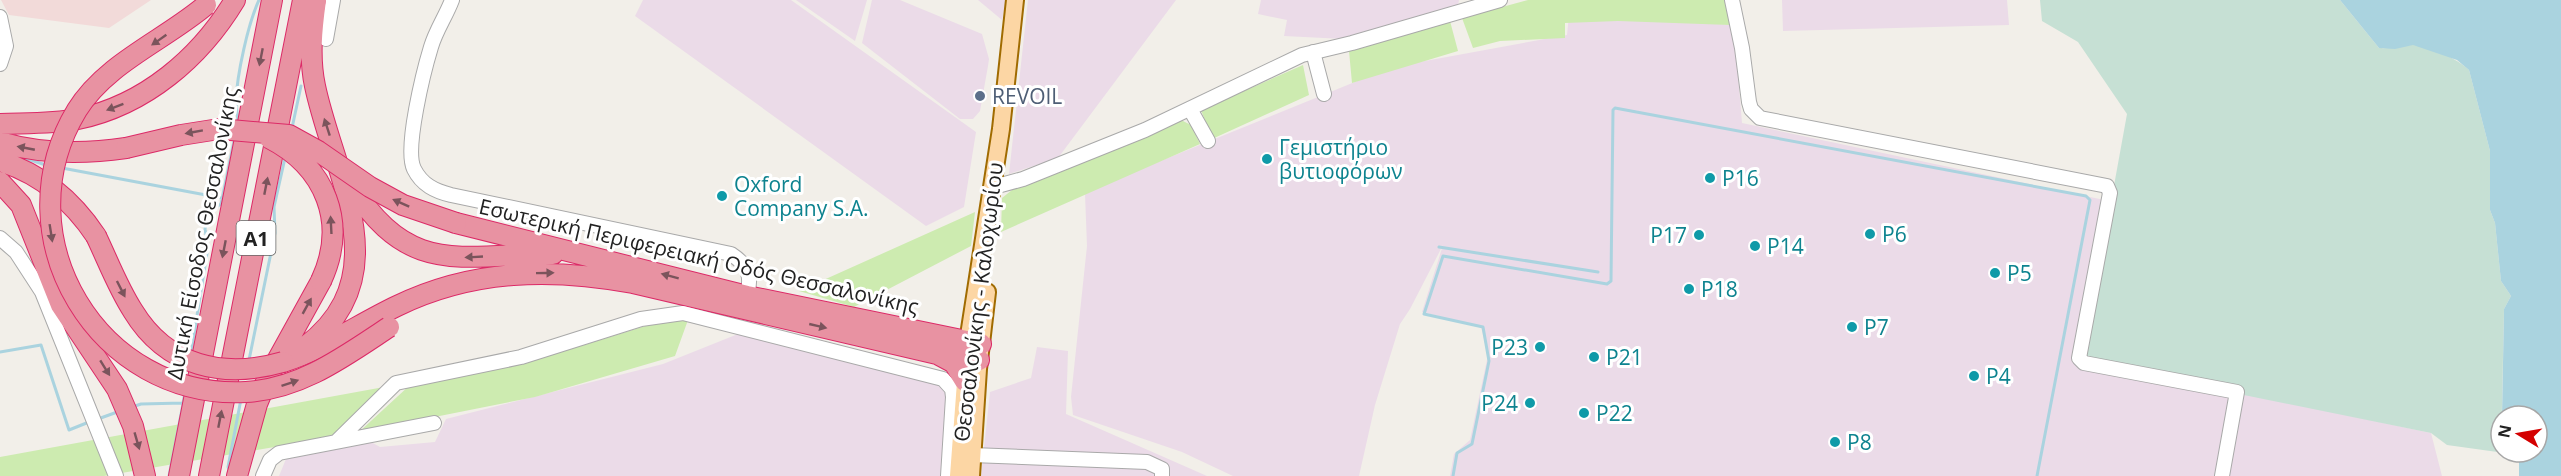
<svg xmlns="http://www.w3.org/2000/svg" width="2561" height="476" font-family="'Open Sans',sans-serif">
<rect width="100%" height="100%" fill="#f2efe9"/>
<path fill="#f2dad9" d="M 1,0 L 151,0 L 109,28 L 9,15 Z"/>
<path fill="#ebdbe8" d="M 643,0 L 791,0 L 976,132 L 964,207 L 926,226 L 635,16 Z
M 796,0 L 867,0 L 855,41 Z
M 872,0 L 900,0 L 982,34 L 989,59 L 988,66 L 980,111 L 973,119 L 960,119 L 862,43 Z
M 978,0 L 1006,0 L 1002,20 Z
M 1028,0 L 1176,0 L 1058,158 L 1009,174 Z
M 1261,0 L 1459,0 L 1458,5 L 1344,39 L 1284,36 L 1287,20 L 1258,14 Z
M 1782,0 L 2007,0 L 2009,25 L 1783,31 Z
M 1569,15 L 1734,25 L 1742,123 L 2109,201 L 2237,392 L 2431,433 L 2442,476 L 1450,476 L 1454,454 L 1470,440 L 1488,355 L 1481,327 L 1422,312 L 1443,245 L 1410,309 L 1400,324 L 1375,405 L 1359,476 L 1233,476 L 1182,452 L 1073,415 L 1071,397 L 1087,246 L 1085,194 L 1121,177 L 1377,73 L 1414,63 L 1567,35 Z
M 738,334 L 941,384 L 948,399 L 943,476 L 279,476 L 286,459 L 371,442 L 380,447 L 435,442 L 446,419 L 663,364 Z
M 1037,347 L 1068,351 L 1066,414 L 1207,476 L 981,476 L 990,392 L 1031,378 Z"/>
<path fill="#cdebb0" d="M 1528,0 L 1726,0 L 1730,25 L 1618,21 L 1565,23 L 1565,38 L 1500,41 L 1473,48 L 1462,18 Z
M 1450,21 L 1458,51 L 1352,83 L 1349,51 Z
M 1303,65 L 1309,95 L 1212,139 L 1201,110 Z
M 1179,119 L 1191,125 L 1200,144 L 1001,232 L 1002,198 L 1012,190 Z
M 975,212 L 971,246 L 854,307 L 799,291 Z
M 688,320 L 675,356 L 535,397 L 359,432 L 410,385 L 465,376 L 571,349 L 655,323 Z
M 384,387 L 333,437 L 104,476 L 0,476 L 0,457 Z"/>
<path fill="#c6e0d4" d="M 2040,0 L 2340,0 L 2379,48 C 2393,49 2400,45 2412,45 C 2426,44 2460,60 2469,70 L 2490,151 L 2490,210 L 2495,223 L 2501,281 L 2511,296 L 2504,309 L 2501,452 L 2519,452 L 2519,455 L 2447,445 L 2431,433 L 2082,362 L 2127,114 L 2078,42 L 2042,21 Z"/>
<path fill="#aad3df" d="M 2340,0 L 2561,0 L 2561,476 L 2519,476 L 2519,452 L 2537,452 L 2537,416 L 2502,416 L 2504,309 L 2511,296 L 2501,281 L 2495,223 L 2490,210 L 2490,151 L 2469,70 L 2457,60 L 2413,45 L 2395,49 L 2379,48 Z"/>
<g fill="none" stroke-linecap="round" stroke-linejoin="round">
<path stroke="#aad3df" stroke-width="3" d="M 238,124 C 238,116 236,109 236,101 C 237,74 248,24 259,0
M 292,128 L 301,86
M 18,156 L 49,166
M 62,168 L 222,198
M 1439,247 L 1598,272
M 0,352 L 41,345 L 69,430 L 89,422
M 191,353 L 208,247 L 205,229 L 208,212 L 221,204 L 235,136
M 249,360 L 275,233 L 274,207 L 285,158
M 132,407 L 141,404 L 183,403 L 185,392
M 98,419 L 120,411
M 230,472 L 228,467 L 241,399
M 169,476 L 183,404
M 1453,476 L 1457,453 L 1472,444 L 1489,361 L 1483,327 L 1424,314 L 1443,256 L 1607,284 L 1611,281 L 1613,110 L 1615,108 L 2086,196 L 2090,200 L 2037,476"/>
<defs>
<path id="minor" d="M 452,0 C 446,16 436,30 431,47 C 424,70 404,149 414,169 C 422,185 435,191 451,195 L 731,254 C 749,266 752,276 747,296
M 1732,0 L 1742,48 L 1749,102 L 1751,109 L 1760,118 L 2107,186 L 2110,193 L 2079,358 L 2084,363 L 2237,392 L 2222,476
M 0,17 L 6,46 L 0,64
M 326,39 L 333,0
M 1313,52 L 1324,94
M 1190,109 L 1208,141
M 1001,185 L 1023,179 L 1145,130 L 1302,55 L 1352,43 L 1500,0
M 0,238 L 16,252 L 42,292 L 116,476
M 336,442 L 434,423
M 972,455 L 1147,462 L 1162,469 L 1162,476
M 263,476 L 270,460 L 279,453 L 336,442 L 396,383 L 521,357 L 641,319 L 683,313 L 943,379 L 952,389 L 953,397 L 948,476"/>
<path id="major" d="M 958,476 L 968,342 L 1001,129 L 1015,0
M 971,476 L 978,369 L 987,292"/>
<path id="highway" d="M 0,124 C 26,123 52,124 78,119 C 145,105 200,58 235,0
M 0,142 C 41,154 85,154 126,148
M 0,161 C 41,174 72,200 96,236
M 0,182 L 21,205 L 61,305 L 117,389 L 133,426 L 145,476
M 349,182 C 408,277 457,255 553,254
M 456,223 L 747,296 L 981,344
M 305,347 C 400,275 334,177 315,86 C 309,58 312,29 316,0
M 939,355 L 954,363 L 965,381
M 283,362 C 324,349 359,324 397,306 C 473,269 552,268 633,283 L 937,354 L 979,360
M 179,476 L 272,0
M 209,476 L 303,0
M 237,476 L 257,404 L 268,377 L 321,281"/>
</defs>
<use href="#minor" stroke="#a9a9a9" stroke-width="16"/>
<use href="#major" stroke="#a06b00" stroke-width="20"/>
<use href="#highway" stroke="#dc2a67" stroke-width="22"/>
<use href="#minor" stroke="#fff" stroke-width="14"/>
<use href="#major" stroke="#fcd6a4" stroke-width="16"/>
<use href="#highway" stroke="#e892a2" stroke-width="20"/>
<defs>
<path id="highway-bridge" d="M 206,5 C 165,40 106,63 77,110 C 0,237 99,400 246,392 C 301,389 345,356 389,327
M 269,138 C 326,167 348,223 321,281
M 126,148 L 181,135 L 219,129 L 289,135 L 318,151 L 370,187 L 403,205 L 456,223
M 96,236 C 108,261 118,288 133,311 C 167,367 224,379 283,362"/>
</defs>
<use href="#highway-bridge" stroke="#dc2a67" stroke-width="22" stroke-linecap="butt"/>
<use href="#highway-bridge" stroke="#e892a2" stroke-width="20"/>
</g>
<defs><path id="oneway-solid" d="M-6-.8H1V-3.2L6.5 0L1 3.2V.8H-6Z" transform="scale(1.5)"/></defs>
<g fill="#7b545c">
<use href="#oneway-solid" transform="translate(159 40) rotate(145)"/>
<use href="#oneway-solid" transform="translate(261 57) rotate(101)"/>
<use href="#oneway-solid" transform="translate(115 107) rotate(159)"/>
<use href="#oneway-solid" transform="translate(327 127) rotate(-108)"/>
<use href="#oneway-solid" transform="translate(194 132) rotate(170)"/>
<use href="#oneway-solid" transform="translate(26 148) rotate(-169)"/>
<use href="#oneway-solid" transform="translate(266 186) rotate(-79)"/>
<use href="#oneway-solid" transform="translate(401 203) rotate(-156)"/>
<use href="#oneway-solid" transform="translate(331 225) rotate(-93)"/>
<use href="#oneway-solid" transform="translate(51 233) rotate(81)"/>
<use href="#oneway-solid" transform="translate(224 249) rotate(101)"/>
<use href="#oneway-solid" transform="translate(474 257) rotate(177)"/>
<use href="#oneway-solid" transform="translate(545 273) rotate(-1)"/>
<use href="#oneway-solid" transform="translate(670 276) rotate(-165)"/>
<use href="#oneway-solid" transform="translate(121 289) rotate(63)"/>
<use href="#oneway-solid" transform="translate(307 306) rotate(-61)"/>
<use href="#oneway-solid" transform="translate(818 326) rotate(13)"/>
<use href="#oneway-solid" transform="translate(105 368) rotate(58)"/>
<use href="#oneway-solid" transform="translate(290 383) rotate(-19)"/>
<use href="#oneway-solid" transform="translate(220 419) rotate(-79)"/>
<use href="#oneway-solid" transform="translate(137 441) rotate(74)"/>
</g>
<circle fill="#5c6f8a" stroke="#fff" stroke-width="2" cx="980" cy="96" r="6"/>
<g fill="#0f9aa8" stroke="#fff" stroke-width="2">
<circle cx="1267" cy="159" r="6"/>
<circle cx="1710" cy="178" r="6"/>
<circle cx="722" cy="196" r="6"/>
<circle cx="1870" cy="234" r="6"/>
<circle cx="1699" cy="235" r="6"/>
<circle cx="1755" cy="246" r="6"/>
<circle cx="1995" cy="273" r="6"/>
<circle cx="1689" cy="289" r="6"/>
<circle cx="1852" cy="327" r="6"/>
<circle cx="1540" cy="347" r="6"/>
<circle cx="1594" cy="357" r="6"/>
<circle cx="1974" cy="376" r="6"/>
<circle cx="1530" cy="403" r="6"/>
<circle cx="1584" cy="413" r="6"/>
<circle cx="1835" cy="442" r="6"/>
</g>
<g text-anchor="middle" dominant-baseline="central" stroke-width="6" stroke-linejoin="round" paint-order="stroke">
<rect fill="#fff" stroke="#646464" stroke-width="1.5" x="236.5" y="221" width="39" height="34" rx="4.5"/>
<g font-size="20" font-weight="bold" fill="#222">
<text x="256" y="238">Α1</text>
</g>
<g font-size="21" fill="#4e5e75" stroke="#fff" text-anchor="start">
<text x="992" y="96">REVOIL</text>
</g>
<g font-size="21" fill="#0d838f" stroke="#fff" text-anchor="start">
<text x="1279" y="147">Γεμιστήριο<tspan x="1279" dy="24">βυτιοφόρων</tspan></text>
<text x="1722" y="178">P16</text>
<text x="734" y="184">Oxford<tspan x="734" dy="24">Company S.A.</tspan></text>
<text x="1882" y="234">P6</text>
<text x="1687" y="235" text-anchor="end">P17</text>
<text x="1767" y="246">P14</text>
<text x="2007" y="273">P5</text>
<text x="1701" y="289">P18</text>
<text x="1864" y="327">P7</text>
<text x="1528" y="347" text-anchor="end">P23</text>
<text x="1606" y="357">P21</text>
<text x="1986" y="376">P4</text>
<text x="1518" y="403" text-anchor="end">P24</text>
<text x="1596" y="413">P22</text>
<text x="1847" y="442">P8</text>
</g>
<g font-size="21" fill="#222" stroke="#fff">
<text transform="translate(202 233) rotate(-79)">Δυτική Είσοδος Θεσσαλονίκης</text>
<text transform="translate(699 256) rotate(13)">Εσωτερική Περιφερειακή Οδός Θεσσαλονίκης</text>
<text transform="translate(978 302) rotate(-83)">Θεσσαλονίκης - Καλοχωρίου</text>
</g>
</g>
<g transform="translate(2519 434) rotate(281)"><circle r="28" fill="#ffffff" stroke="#a7a7a7" stroke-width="1.5"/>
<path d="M0-4.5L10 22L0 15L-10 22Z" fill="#d40000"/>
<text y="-9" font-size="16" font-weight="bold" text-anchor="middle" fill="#222222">N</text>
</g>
</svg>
